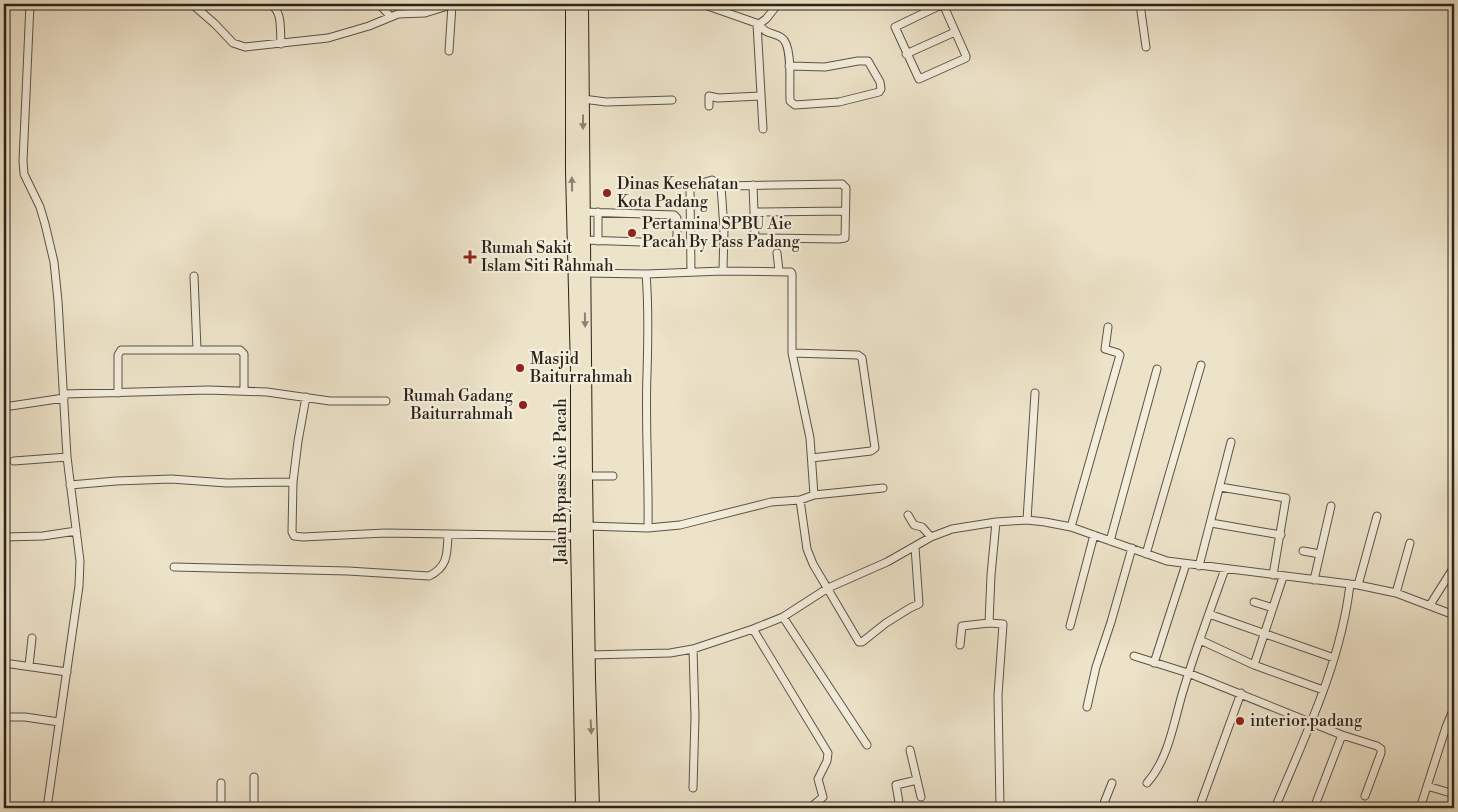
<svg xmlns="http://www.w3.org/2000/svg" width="1458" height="812" font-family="'Libre Bodoni',serif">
<rect width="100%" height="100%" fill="#ede3c9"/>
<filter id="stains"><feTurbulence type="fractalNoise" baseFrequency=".004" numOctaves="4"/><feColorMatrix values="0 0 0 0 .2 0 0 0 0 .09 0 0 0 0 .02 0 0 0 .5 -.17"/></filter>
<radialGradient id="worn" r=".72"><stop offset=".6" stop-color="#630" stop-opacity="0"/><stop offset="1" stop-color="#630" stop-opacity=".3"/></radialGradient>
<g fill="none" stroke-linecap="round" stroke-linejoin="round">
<defs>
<path id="street" d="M 30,4 L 23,161 L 24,174 L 40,207 L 45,224 L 54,262 L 58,301 L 67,457 L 80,561 L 79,586 L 47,808
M 192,4 L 215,24 L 233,43 L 245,47 L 328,38 L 369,26 L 398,14 L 425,13 L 454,4
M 268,4 C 283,7 280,31 281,44
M 379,4 L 390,16
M 702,4 L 759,24 L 766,19 L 778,4
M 943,4 L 966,56 L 966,58 L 919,79 L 895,27 L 943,4
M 1140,4 L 1146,47
M 757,24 L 763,129
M 759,24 C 765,35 774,32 782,38 C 793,46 789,85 790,98 L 790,101 L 795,105 L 839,102 L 879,92 L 881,89 L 880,82 L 868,61 L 858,61 L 825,67 L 789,66
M 449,51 L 452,5
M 906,54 L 955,32
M 583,99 L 606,102 L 672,100
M 709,106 L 709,96 L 718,98 L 761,96
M 584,212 L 674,215 L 677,218 L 677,236 L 675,242 L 670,243 L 584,240
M 598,212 L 598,241
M 754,212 L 845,211
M 777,253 L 779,271
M 723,271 L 724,229 L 721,186 L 842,184 L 846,188 L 845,238 L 839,239 L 755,238 L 753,185
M 691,272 L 690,189 L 695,185 L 712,180 L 721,186
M 584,273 L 646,274
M 194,276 L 197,350
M 792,353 L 858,355 L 862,358 L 875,448 L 871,451 L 812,458
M 118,393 L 118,355 L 121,350 L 240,350 L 244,354 L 244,391
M 64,394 L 208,390 L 267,392 L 330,401 L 386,401
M 4,407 L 64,398
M 14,461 L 67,457
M 586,476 L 613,476
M 293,482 L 298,441 L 306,397
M 70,485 L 116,481 L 171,479 L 227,483 L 293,482 L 292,532 L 294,536 L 303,537 L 385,533 L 577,536
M 1220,487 L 1286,498 L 1273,575
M 814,495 L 883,488
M 800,500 L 807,549 L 813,564 L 859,642 L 862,642 L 886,623 L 910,608 L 919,604 L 915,547
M 908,515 L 914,525 L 922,527 L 931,537
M 1027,520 L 1035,393
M 996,522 L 991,575 L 989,623 L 1003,624 L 998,695 L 1000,808
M 1211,523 L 1281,535
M 587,526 L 648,528 L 680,525 L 771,502 L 800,500 L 814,495 L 810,438 L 792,353 L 792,274 L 791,272 L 723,271 L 646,274 C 649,308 648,341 647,374 C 645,425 649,477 648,528
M 1071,527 L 1120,355 L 1118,353 L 1105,349 L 1108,327
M 4,537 L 43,536 L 76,531
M 1110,541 L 1157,369
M 1303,551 L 1320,554
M 1146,554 L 1201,365
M 1199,566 L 1231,442
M 174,567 L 348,571 L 429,576 C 448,567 447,554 448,535
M 1314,580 L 1331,506
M 1358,585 L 1377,516
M 1396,593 L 1410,543
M 1254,602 L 1273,608
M 1430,605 L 1454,567
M 1209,614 L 1334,658
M 783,617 L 867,745
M 1070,626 L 1094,535
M 753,629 L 828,753 L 827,761 L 818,779 L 823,797 L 810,808
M 1200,640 L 1254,665 L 1323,690
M 960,645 L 962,626 L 989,623
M 693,649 L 695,717 L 693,788
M 589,655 L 670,653 L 693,649 L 753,629 L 783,617 L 828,588 L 887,562 L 931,537 L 952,529 L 996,522 L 1027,520 L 1045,522 L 1071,527 L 1167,561 L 1358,585 L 1396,593 L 1454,615
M 1134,656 L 1188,673 L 1342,735 L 1377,746 L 1381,749 L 1381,753 L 1365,796
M 4,663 L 67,672
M 1154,663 L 1186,564
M 1254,665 L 1283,577
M 29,666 L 32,638
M 1087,707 L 1096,667 L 1111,622 L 1132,548
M 4,717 L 25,717 L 59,722
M 910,750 L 921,797
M 254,777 L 254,808
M 221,783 L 221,808
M 1147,783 C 1170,757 1174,719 1184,688 C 1196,648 1211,608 1225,569
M 1427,786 L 1454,794
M 1421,805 L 1446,727 L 1454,708
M 900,808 L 896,785 L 917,780
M 1102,808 L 1112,783
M 1199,808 L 1241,693
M 1275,808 C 1305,736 1341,663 1350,584
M 1314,808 L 1342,735"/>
<path id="highway" d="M 572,4 L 572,171 L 577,370 L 577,538 L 582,808
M 582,4 L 586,476 L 589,678 L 593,808"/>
</defs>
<use href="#street" stroke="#5c5246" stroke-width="9"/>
<use href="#highway" stroke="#2b221a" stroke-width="14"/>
<use href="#street" stroke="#f3eddc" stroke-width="7"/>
<use href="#highway" stroke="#ede3c9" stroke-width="12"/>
</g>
<defs><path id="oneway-solid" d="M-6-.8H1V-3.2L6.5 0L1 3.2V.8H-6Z" transform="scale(1.25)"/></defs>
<g fill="#8c8272">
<use href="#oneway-solid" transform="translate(583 122) rotate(90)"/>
<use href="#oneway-solid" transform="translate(572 184) rotate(-91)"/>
<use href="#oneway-solid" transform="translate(585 320) rotate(89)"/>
<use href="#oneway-solid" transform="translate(591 727) rotate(87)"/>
</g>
<g fill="#8f2418" stroke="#f3eddc" stroke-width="2">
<circle cx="607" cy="193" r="5"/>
<circle cx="632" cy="233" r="5"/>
<path d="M467.5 249.5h5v5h5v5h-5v5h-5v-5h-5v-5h5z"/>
<circle cx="520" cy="368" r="5"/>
<circle cx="523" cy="405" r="5"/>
<circle cx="1240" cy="721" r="5"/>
</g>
<g text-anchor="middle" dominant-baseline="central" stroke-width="4.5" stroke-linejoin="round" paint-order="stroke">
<g font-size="16" fill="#2b221a" stroke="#f3eddc" text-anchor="start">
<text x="617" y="184">Dinas Kesehatan<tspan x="617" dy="18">Kota Padang</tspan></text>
<text x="642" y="224">Pertamina SPBU Aie<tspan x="642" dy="18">Pacah By Pass Padang</tspan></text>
<text x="481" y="248">Rumah Sakit<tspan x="481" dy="18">Islam Siti Rahmah</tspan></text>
<text x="530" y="359">Masjid<tspan x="530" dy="18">Baiturrahmah</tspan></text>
<text x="513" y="396" text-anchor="end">Rumah Gadang<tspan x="513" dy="18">Baiturrahmah</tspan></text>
<text x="1250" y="721">interior.padang</text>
</g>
<g font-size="16" fill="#2b221a" stroke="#f3eddc">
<text transform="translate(561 481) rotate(-90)">Jalan Bypass Aie Pacah</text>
</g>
</g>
<rect width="1458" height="812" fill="none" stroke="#ede3c9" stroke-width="20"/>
<rect x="5" y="5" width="1448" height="802" fill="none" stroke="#2b221a" stroke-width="2.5"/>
<rect x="10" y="10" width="1438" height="792" fill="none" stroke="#2b221a"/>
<rect width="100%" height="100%" filter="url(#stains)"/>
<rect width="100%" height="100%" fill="url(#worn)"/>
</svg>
